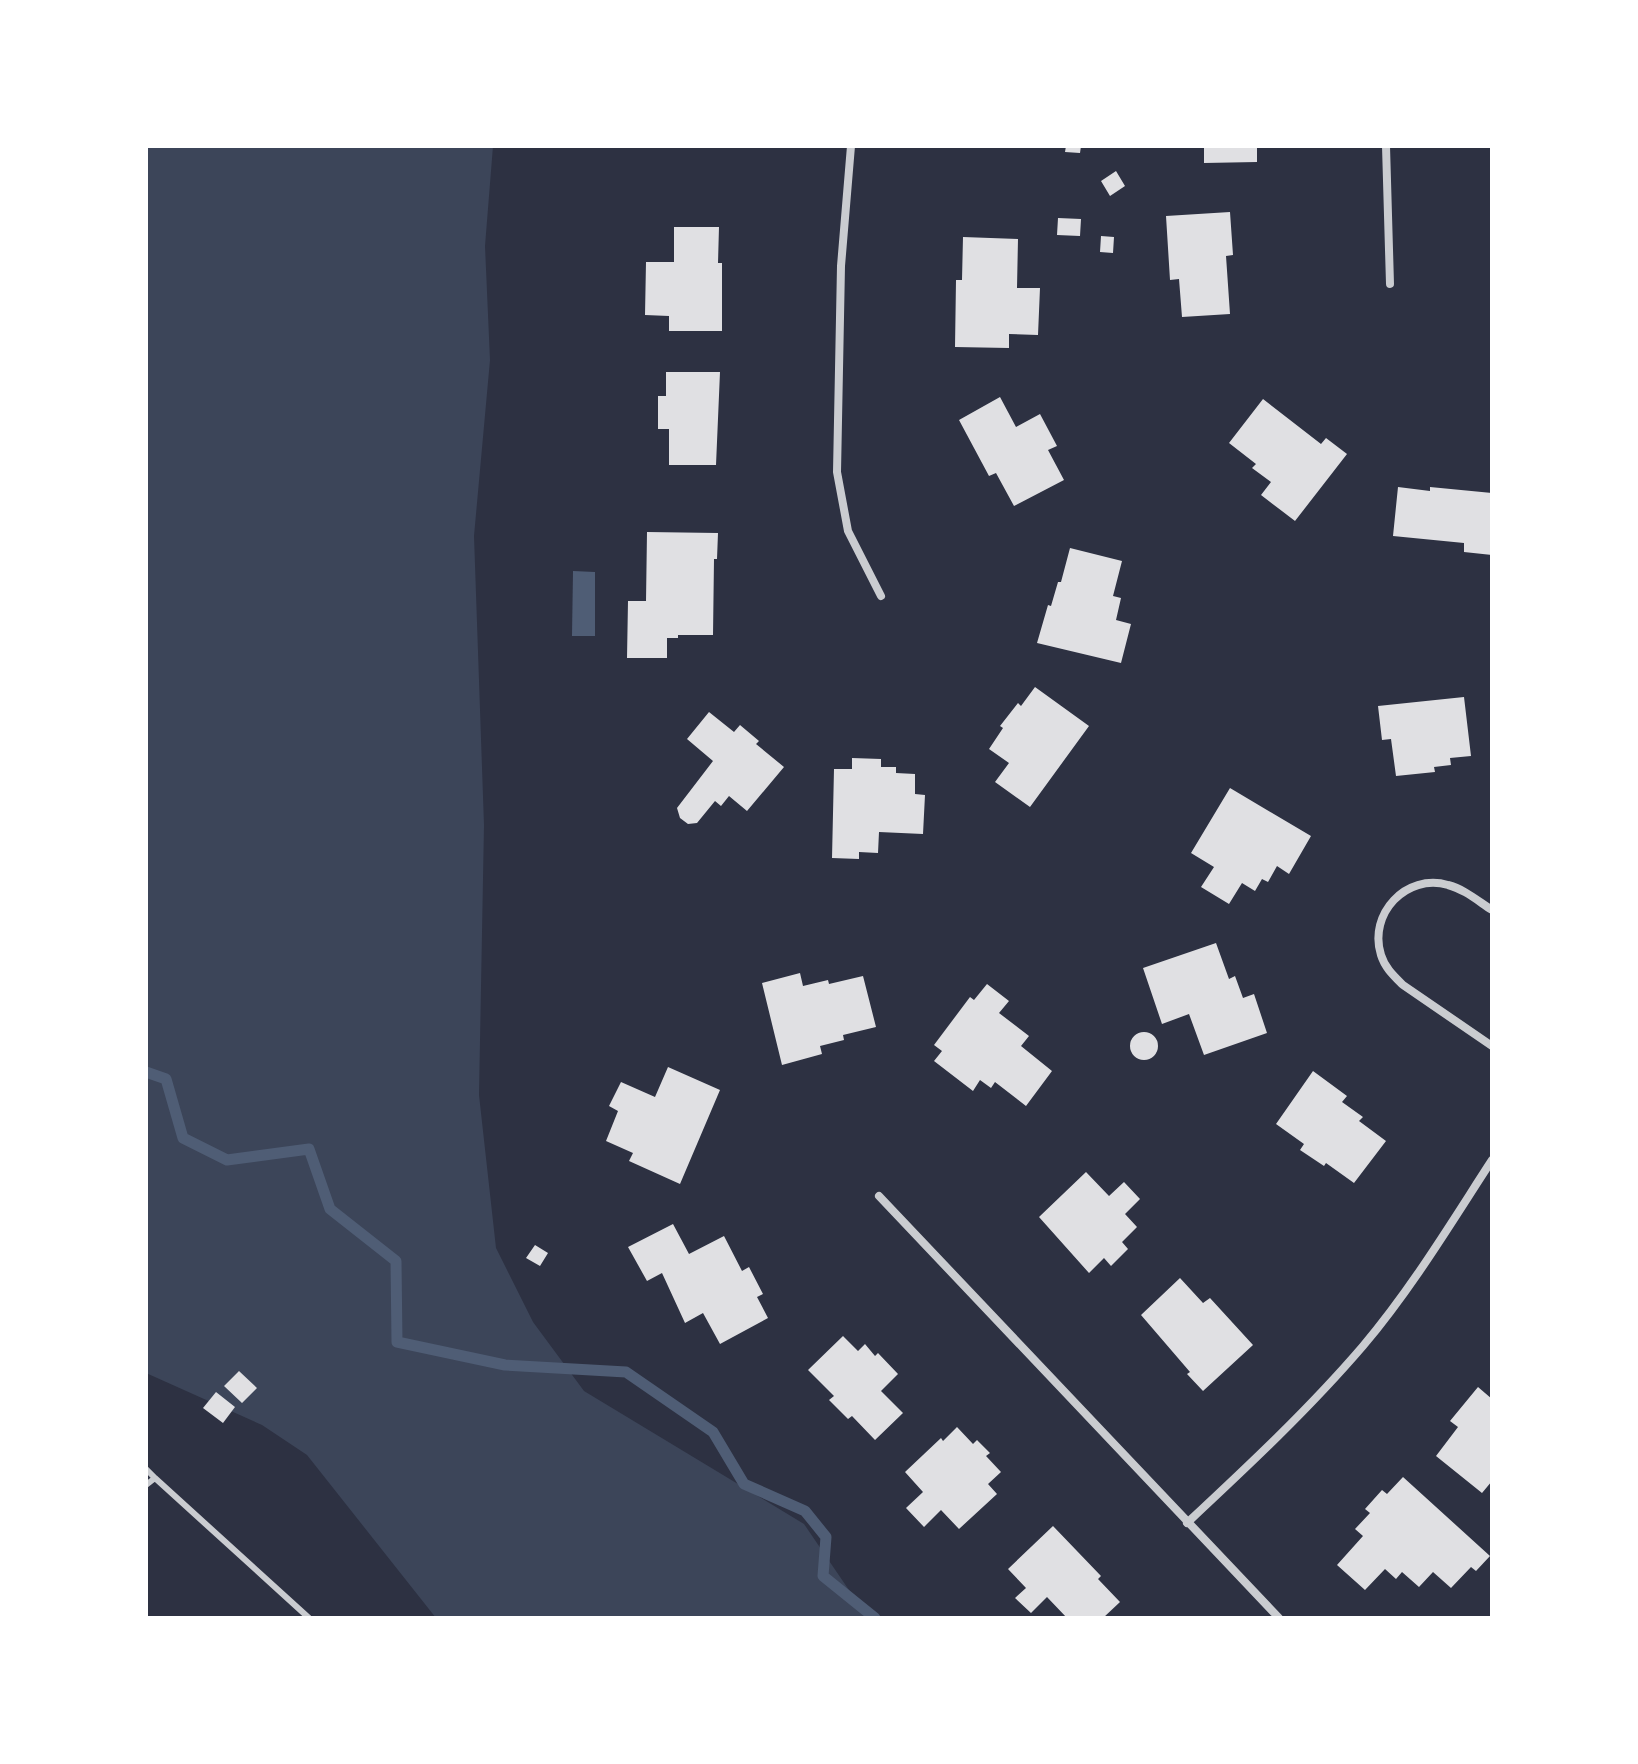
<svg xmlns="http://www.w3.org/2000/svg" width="1638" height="1764" font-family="Raleway,sans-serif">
<rect width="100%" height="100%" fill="#2d3142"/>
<path fill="#3c4559" d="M 146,146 L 493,146 L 485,246 L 490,360 L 474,536 L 484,825 L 479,1095 L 496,1248 L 533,1322 L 584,1391 L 804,1524 L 868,1618 L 436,1618 L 307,1455 L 262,1425 L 146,1373 Z"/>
<path fill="#4f5d75" d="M 573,571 L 595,572 L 595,636 L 572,636 Z"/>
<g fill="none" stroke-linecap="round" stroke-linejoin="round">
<path stroke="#4f5d75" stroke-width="11" d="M 146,1072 L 166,1079 L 183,1138 L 227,1160 L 309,1149 L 330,1209 L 396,1261 L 397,1342 L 505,1365 L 626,1372 L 713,1432 L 744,1484 L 805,1511 L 826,1537 L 823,1576 L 875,1618"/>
</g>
<path fill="#e0e0e3" d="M 1066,146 L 1081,146 L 1080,153 L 1065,152 Z
M 1204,146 L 1257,146 L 1257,162 L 1204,163 Z
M 1116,171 L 1125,186 L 1110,196 L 1101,181 Z
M 1230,212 L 1233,255 L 1226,256 L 1230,314 L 1182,317 L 1179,279 L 1170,280 L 1166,216 Z
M 1058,218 L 1081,219 L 1080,236 L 1057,235 Z
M 674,227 L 719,227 L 718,263 L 722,263 L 722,331 L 669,331 L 669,316 L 645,315 L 646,262 L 674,262 Z
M 1101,236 L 1114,237 L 1113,253 L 1100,252 Z
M 963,237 L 1018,239 L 1017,288 L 1040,288 L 1038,335 L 1009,334 L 1009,348 L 955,347 L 956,280 L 962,280 Z
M 666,372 L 720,372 L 716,465 L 669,465 L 669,429 L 658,429 L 658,396 L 666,396 Z
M 1000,397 L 1016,427 L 1040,414 L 1057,446 L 1048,450 L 1064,480 L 1014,506 L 996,473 L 989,476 L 959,420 Z
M 1263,399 L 1321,444 L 1326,438 L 1347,454 L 1295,521 L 1261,495 L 1271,482 L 1252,468 L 1256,464 L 1229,443 Z
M 1398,487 L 1430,491 L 1430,487 L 1492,493 L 1492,555 L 1464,552 L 1464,543 L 1393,536 Z
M 647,532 L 718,533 L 717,559 L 714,559 L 713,635 L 678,635 L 678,638 L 667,638 L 667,658 L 627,658 L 628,601 L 646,601 Z
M 1070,548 L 1122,561 L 1113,596 L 1121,598 L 1116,620 L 1131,624 L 1121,663 L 1037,643 L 1048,605 L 1051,606 L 1058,582 L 1061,582 Z
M 1035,687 L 1089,726 L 1030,807 L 995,782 L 1009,763 L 989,749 L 1003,728 L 1000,726 L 1018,703 L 1021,706 Z
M 1464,697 L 1471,756 L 1450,758 L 1451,765 L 1434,767 L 1435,772 L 1396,776 L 1391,739 L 1382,740 L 1378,706 Z
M 709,712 L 734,732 L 740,725 L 759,741 L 756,744 L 784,767 L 747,811 L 729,796 L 721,806 L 715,801 L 697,823 L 688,824 L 680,818 L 677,808 L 713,761 L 687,739 Z
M 852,758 L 881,759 L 881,767 L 896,767 L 896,773 L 915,774 L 915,794 L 925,795 L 923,834 L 879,832 L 878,853 L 859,852 L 859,859 L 832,858 L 834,769 L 852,769 Z
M 1230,788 L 1311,836 L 1289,874 L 1277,866 L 1268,882 L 1262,879 L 1255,891 L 1242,883 L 1229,904 L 1201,887 L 1214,867 L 1191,853 Z
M 1216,943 L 1229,979 L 1235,976 L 1243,998 L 1254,994 L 1267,1033 L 1204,1055 L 1189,1014 L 1162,1024 L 1143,968 Z
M 800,973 L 803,986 L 828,980 L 829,984 L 863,976 L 876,1027 L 843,1035 L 844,1040 L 820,1046 L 822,1054 L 782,1065 L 762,983 Z
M 987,984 L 1009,1001 L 999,1013 L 1029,1036 L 1021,1046 L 1052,1071 L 1026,1106 L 995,1082 L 991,1088 L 980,1080 L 973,1091 L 934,1061 L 942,1051 L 934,1045 L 970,997 L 974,1000 Z
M1130 1046a14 14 0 1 1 28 0a14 14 0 1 1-28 0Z
M 668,1067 L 720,1090 L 680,1184 L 629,1161 L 633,1153 L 606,1141 L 618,1111 L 609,1106 L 621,1082 L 655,1097 Z
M 1313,1071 L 1347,1096 L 1342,1102 L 1363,1117 L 1359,1121 L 1386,1141 L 1354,1183 L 1326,1163 L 1324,1166 L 1300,1150 L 1304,1144 L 1276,1124 Z
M 1086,1172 L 1109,1196 L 1124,1182 L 1140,1199 L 1125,1214 L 1137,1227 L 1122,1242 L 1128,1249 L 1111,1266 L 1104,1258 L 1089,1273 L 1039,1217 Z
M 673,1224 L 689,1254 L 724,1236 L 742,1271 L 749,1267 L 763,1294 L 757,1297 L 768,1318 L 720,1344 L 703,1313 L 685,1323 L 662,1273 L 647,1281 L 628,1247 Z
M 535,1245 L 548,1253 L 540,1266 L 526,1258 Z
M 1180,1278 L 1203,1303 L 1210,1298 L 1253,1345 L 1203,1391 L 1187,1374 L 1190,1372 L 1141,1315 Z
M 843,1336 L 858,1351 L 865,1344 L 875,1356 L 878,1353 L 898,1374 L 881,1391 L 903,1413 L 875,1440 L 852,1416 L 848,1419 L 829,1400 L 834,1396 L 808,1370 Z
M 239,1371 L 257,1388 L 242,1403 L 224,1386 Z
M 1478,1387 L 1492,1399 L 1492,1481 L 1482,1493 L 1436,1456 L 1458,1427 L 1450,1421 Z
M 216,1392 L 235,1407 L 223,1423 L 203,1408 Z
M 957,1427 L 973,1444 L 977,1440 L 990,1453 L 986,1456 L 1001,1472 L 988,1484 L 997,1494 L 959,1529 L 941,1510 L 924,1527 L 906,1508 L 923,1492 L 905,1472 L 941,1438 L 943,1441 Z
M 1403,1477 L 1490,1556 L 1476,1571 L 1471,1567 L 1451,1588 L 1433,1572 L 1419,1587 L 1402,1572 L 1396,1579 L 1385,1569 L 1365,1590 L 1337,1565 L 1363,1536 L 1355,1529 L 1370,1513 L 1365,1509 L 1382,1490 L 1387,1494 Z
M 1053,1526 L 1101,1576 L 1098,1579 L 1120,1602 L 1103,1618 L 1067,1618 L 1047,1597 L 1031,1613 L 1015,1598 L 1026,1588 L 1008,1569 Z"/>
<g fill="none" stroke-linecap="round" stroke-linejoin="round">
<path stroke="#caccd0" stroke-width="6" d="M 146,1469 L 155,1478
M 146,1485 L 155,1478 L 309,1618"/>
<path stroke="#caccd0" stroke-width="8" d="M 851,146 L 841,266 L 837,472 L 848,531 L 881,596
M 1386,146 L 1390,284
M 1492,910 C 1478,901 1464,889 1448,885 C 1406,873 1368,914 1381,955 C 1385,968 1394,976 1403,985 L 1492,1046
M 879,1196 L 1279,1618
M 1187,1523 C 1248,1466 1309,1409 1363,1346 C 1412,1288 1451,1223 1492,1160"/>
</g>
<rect width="1638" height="1764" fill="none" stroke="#ffffff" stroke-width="296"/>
</svg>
